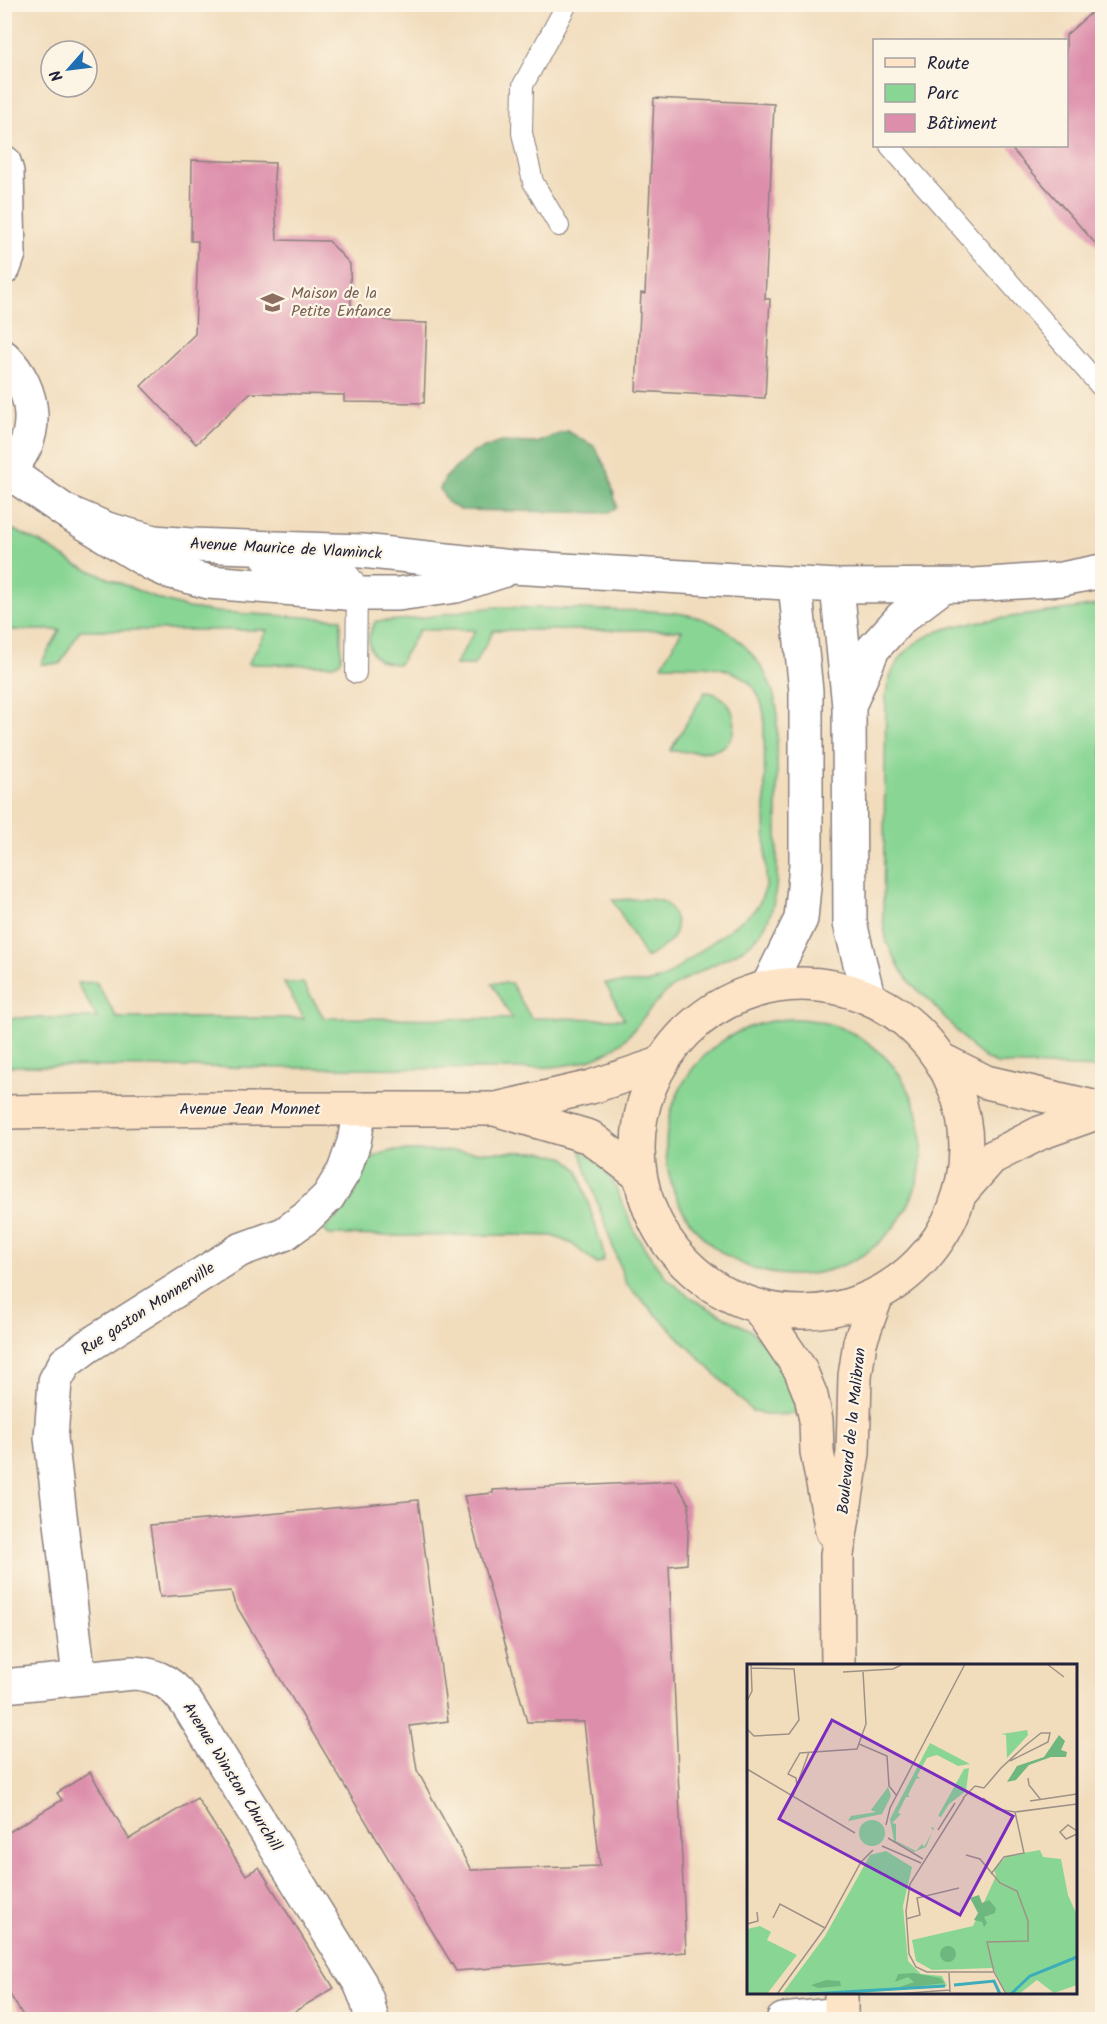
<svg xmlns="http://www.w3.org/2000/svg" width="1107" height="2024" font-family="Kalam,sans-serif">
<rect width="100%" height="100%" fill="#fcf5e5"/>
<filter id="ink" filterUnits="userSpaceOnUse"><feTurbulence type="fractalNoise" baseFrequency=".0167" numOctaves="2"/><feDisplacementMap in="SourceGraphic" scale="12" xChannelSelector="R" yChannelSelector="G"/><feConvolveMatrix kernelMatrix="1 2 1 2 8 2 1 2 1" color-interpolation-filters="sRGB"/></filter>
<filter id="wash" filterUnits="userSpaceOnUse"><feTurbulence type="fractalNoise" baseFrequency=".008" numOctaves="4" result="noise"/><feDisplacementMap in="SourceGraphic" scale="24" xChannelSelector="R" yChannelSelector="G"/><feGaussianBlur stdDeviation="1.35" result="paint"/><feColorMatrix in="noise" values="0 0 0 0 0 0 0 0 0 0 0 0 0 0 0 0 0 1.4 0 .05"/><feComposite in="paint" operator="in"/></filter>
<g filter="url(#wash)">
<rect width="100%" height="100%" fill="#f1dcbc"/>
<path fill="#89d694" stroke="#567c68" stroke-width="1.5" d="M 5,526 L 41,543 L 77,565 L 158,599 L 188,608 L 217,612 L 341,619 L 341,658 L 340,662 L 333,665 L 248,664 L 267,630 L 80,630 L 60,664 L 41,664 L 60,630 L 5,630 Z
M 1102,604 L 1102,1068 L 997,1064 L 986,1059 L 972,1048 L 929,1000 L 911,984 L 901,970 L 887,943 L 883,920 L 886,694 C 896,629 958,624 1011,617 C 1042,613 1072,609 1102,604 Z
M 499,607 C 536,608 573,609 610,610 C 634,611 659,610 683,614 C 731,621 769,662 777,709 L 777,875 C 773,959 728,949 673,987 C 654,1001 642,1021 627,1037 C 597,1068 550,1068 510,1069 L 5,1066 L 5,1018 L 97,1018 L 77,983 L 96,982 L 117,1018 L 304,1018 L 284,983 L 303,983 L 324,1018 L 512,1019 L 492,983 L 511,983 L 531,1018 L 624,1019 L 605,983 L 648,983 L 664,978 L 750,914 L 758,906 L 766,887 L 764,715 C 757,660 703,666 662,665 L 682,630 L 494,630 L 474,665 L 455,665 L 475,630 L 419,630 L 399,664 C 371,664 361,644 376,621 C 417,622 458,609 499,607 Z
M 705,692 C 735,692 747,738 718,749 C 704,754 685,751 670,751 Z
M 613,900 C 627,900 647,897 661,901 C 667,903 671,909 674,915 C 683,937 662,949 646,958 Z
M666 1147a128 128 0 1 1 256 0a128 128 0 1 1-256 0Z
M 580,1149 L 598,1162 L 612,1180 L 636,1234 L 649,1255 L 666,1277 L 683,1292 L 701,1304 L 750,1330 L 776,1355 L 801,1414 L 765,1415 L 752,1411 L 626,1284 L 588,1176 Z
M 391,1151 L 542,1152 L 566,1158 L 578,1170 L 602,1247 L 604,1256 L 603,1261 L 597,1264 L 572,1244 L 553,1236 L 509,1235 L 403,1236 L 329,1235 L 323,1229 C 334,1221 348,1208 354,1195 C 365,1172 362,1157 391,1151 Z"/>
<path fill="#6eb77e" stroke="#486c5c" stroke-width="1.5" d="M 567,431 L 594,446 L 608,471 L 617,507 L 609,513 L 461,510 L 448,503 L 440,489 L 445,478 L 472,453 L 500,442 L 537,443 Z"/>
<g id="blocks">
<path fill="#dd8eab" d="M 1101,4 L 1102,4 L 1102,251 L 1009,146 L 1066,146 L 1066,35 Z
M 654,98 L 774,104 L 765,299 L 770,299 L 765,398 L 636,391 L 641,293 L 645,294 Z
M 192,160 L 275,163 L 274,179 L 277,240 L 329,241 L 350,264 L 351,311 L 394,322 L 427,323 L 424,403 L 344,402 L 344,395 L 250,393 L 196,444 L 141,386 L 195,334 L 198,241 L 191,241 Z
M 675,1481 L 689,1504 L 687,1564 L 669,1566 L 686,1952 L 456,1971 L 234,1602 L 231,1591 L 160,1597 L 150,1525 L 418,1500 L 448,1721 L 410,1726 L 417,1770 L 471,1870 L 600,1866 L 584,1722 L 527,1722 L 464,1496 L 493,1493 L 493,1490 Z
M 90,1772 L 129,1839 L 197,1798 L 246,1875 L 259,1867 L 334,1988 L 282,2019 L 25,2019 L 4,1985 L 4,1835 L 62,1800 L 57,1793 Z"/>
</g>
</g>
<g filter="url(#ink)">
<use href="#blocks" fill-opacity="0" stroke="#8a7f7c" stroke-width="1.5"/>
<g fill="none" stroke-linecap="round" stroke-linejoin="round">
<defs>
<path id="service" d="M 890,146 L 1102,388
M 559,226 L 533,182 L 522,133 L 523,85 L 567,4
M 263,562 L 335,568 C 348,571 353,577 357,589 L 356,673"/>
<path id="minor" d="M 837,586 L 975,585 L 1062,579 L 1102,571
M 849,706 L 873,649 L 901,618 L 942,587
M 79,1677 L 51,1438 L 55,1381 L 65,1363 L 88,1346 L 240,1250 L 284,1234 L 306,1218 L 328,1197 L 344,1171 L 354,1142 L 360,1109
M 4,1686 L 133,1673 C 159,1674 175,1685 189,1707 L 360,1983 L 367,2000 L 372,2020
M 783,2020 L 841,2014"/>
<path id="tertiary" d="M 4,162 L 7,172 L 9,254 L 4,268
M 4,357 C 37,389 43,442 4,473
M 7,471 L 65,511 L 150,563 L 168,571 L 209,582 L 357,594 L 398,594 L 456,586 L 502,571
M 65,511 L 107,529 L 154,542 L 191,545 L 362,551 L 512,567 L 837,586 L 849,706 L 850,923 L 868,996
M 768,986 L 801,919 L 806,865 L 806,691 L 795,584"/>
<path id="secondary" d="M638 1148a164 164 0 1 1 328 0a164 164 0 1 1-328 0Z
M 942,1060 L 986,1082 L 1102,1109
M 498,1110 L 590,1137 L 639,1175
M 4,1112 L 223,1109 L 496,1109 L 591,1087 L 660,1064
M 962,1191 L 991,1158 L 1040,1133 L 1102,1111
M 758,1307 L 800,1369 L 811,1396 L 816,1420 L 817,1452 L 832,1531
M 838,1666 L 837,1555 L 853,1453 L 855,1376 L 860,1342 L 877,1295
M 841,2020 L 841,1992"/>
</defs>
<use href="#service" stroke="#8a7f7c" stroke-width="22"/>
<use href="#minor" stroke="#8a7f7c" stroke-width="36"/>
<use href="#tertiary" stroke="#8a7f7c" stroke-width="36"/>
<use href="#secondary" stroke="#8a7f7c" stroke-width="36"/>
<use href="#service" stroke="#fff" stroke-width="20"/>
<use href="#minor" stroke="#fff" stroke-width="33"/>
<use href="#tertiary" stroke="#fff" stroke-width="33"/>
<use href="#secondary" stroke="#fee4c6" stroke-width="33"/>
</g>
</g>
<defs>
<symbol id="school-bare" viewBox="-9 -9 18 18"><path d="M0-5L7-2L0 1L-7-2ZM-4 1L0 2.5L4 1V4Q0 6-4 4Z" fill="#8d6e63" stroke="#fcf5e5" stroke-width="2.5" paint-order="stroke"/></symbol>
</defs>
<g fill-rule="evenodd">
<use href="#school-bare" x="256" y="286" width="33" height="33"/>
</g>
<g text-anchor="middle" dominant-baseline="central" stroke-width="4.5" stroke-linejoin="round" paint-order="stroke">
<g font-size="16" fill="#785e54" stroke="#fcf5e5" text-anchor="start">
<text x="291" y="293">Maison de la<tspan x="291" dy="18">Petite Enfance</tspan></text>
</g>
<g font-size="16" fill="#22223b" stroke="#fcf5e5">
<text transform="translate(286 549) rotate(3)">Avenue Maurice de Vlaminck</text>
<text x="250" y="1109">Avenue Jean Monnet</text>
<text transform="translate(148 1309) rotate(-33)">Rue gaston Monnerville</text>
<text transform="translate(852 1431) rotate(-84)">Boulevard de la Malibran</text>
<text transform="translate(232 1777) rotate(58)">Avenue Winston Churchill</text>
</g>
</g>
<g transform="translate(747 1664)">
<rect width="330" height="330" fill="#f1dcbc"/>
<path d="M 280,66 L 281,71 L 260,94 L 259,71 L 254,70 ZM 183,79 L 223,100 L 211,102 L 190,91 L 180,94 L 170,112 L 173,114 L 169,115 L 161,131 L 163,133 L 159,133 L 151,149 L 154,150 L 145,159 L 149,160 L 149,177 L 169,187 L 175,180 L 177,183 L 186,167 L 184,163 L 187,164 L 191,155 L 179,183 L 167,188 L 147,177 L 143,155 ZM 222,104 L 219,127 L 202,140 L 194,153 L 191,152 L 217,105 ZM 141,123 L 144,132 L 135,150 L 101,157 L 104,152 L 129,148 L 124,146 ZM112 169a13 13 0 1 1 26 0a13 13 0 1 1-26 0ZM 293,186 L 296,193 L 314,195 L 321,231 L 330,251 L 330,321 L 307,329 L 290,316 L 272,330 L 259,330 L 246,304 L 185,306 L 169,297 L 165,276 L 226,262 L 249,212 L 247,205 L 260,192 ZM 139,187 L 165,203 L 156,242 L 161,297 L 174,310 L 195,312 L 200,322 L 101,330 L 35,330 L 78,272 L 123,191 ZM 13,262 L 24,268 L 20,276 L 50,291 L 20,330 L 0,330 L 0,265 Z" fill="#89d694"/>
<path d="M 312,71 L 318,77 L 314,86 L 320,88 L 319,93 L 304,93 L 282,101 L 269,116 L 260,118 L 270,102 L 297,93 ZM 232,231 L 235,239 L 242,236 L 249,244 L 248,249 L 237,253 L 240,259 L 237,263 L 235,258 L 227,256 L 231,249 L 223,234 ZM193 290a8 8 0 1 1 16 0a8 8 0 1 1-16 0ZM 167,309 L 193,314 L 198,319 L 147,325 L 167,318 L 161,313 L 148,318 L 151,310 ZM 79,316 L 93,317 L 94,322 L 71,324 L 64,321 Z" fill="#6eb77e"/>
<path fill="none" stroke="#3dadb9" stroke-width="3" d="M 207,321 L 247,317 L 253,330M 62,330 L 198,322M 264,330 L 283,312 L 330,293"/>
<path fill="none" stroke="#9e9288" stroke-width="1.5" d="M 300,0 L 317,13M 96,8 L 146,5 L 156,0M 0,37 L 5,27 L 4,0M 0,65 L 7,72 L 42,70 L 52,56 L 47,5 L 4,4M 112,80 L 140,92 L 142,122 L 150,132M 0,105 L 108,169M 281,114 L 282,121 L 294,136M 50,122 L 49,114 L 41,110 L 53,89 L 110,85 L 119,60 L 116,7M 237,124 L 254,104 L 279,81 L 294,69 L 303,69 L 301,78 L 263,97M 46,132 L 62,88M 216,134 L 228,122 L 237,124M 217,134 L 163,220 L 159,247 L 162,290 L 169,303 L 180,308 L 247,308 L 259,330M 236,134 L 250,145 L 268,148 L 330,140M 283,137 L 330,130M 139,161 L 143,144 L 218,0M 191,166 L 208,139M 330,167 L 321,161 L 313,168 L 319,175 L 330,170M 141,174 L 176,195M 135,182 L 174,199M 219,191 L 233,195 L 253,219 L 270,227 L 281,257 L 281,277 L 240,278 L 247,308M 244,210 L 257,193 L 277,189 L 268,148M 26,254 L 33,240 L 78,264M 159,255 L 173,251 L 170,234 L 212,224M 0,260 L 11,257 L 10,248M 202,309 L 203,328M 30,330 L 78,264 L 114,198 L 126,186M 149,330 L 203,326"/>
<path fill="#7b2cbf" fill-opacity="0.15" stroke="#7b2cbf" stroke-width="3" d="M 85,56 L 266,152 L 213,251 L 32,155 Z"/>
<rect width="330" height="330" fill="none" stroke="#22223b" stroke-width="3"/>
</g>
<rect width="1107" height="2024" fill="none" stroke="#fcf5e5" stroke-width="24"/>
<rect x="873" y="39" width="195" height="108" fill="#fcf5e5" stroke="#a5a1a1" stroke-width="1.5"/>
<rect x="885" y="58" width="30" height="9" fill="#fee4c6" stroke="#a5a1a1" stroke-width="1.5"/>
<text x="927" y="69" font-size="18" fill="#22223b">Route</text>
<rect x="885" y="84" width="30" height="18" fill="#89d694" stroke="#a5a1a1" stroke-width="1.5"/>
<text x="927" y="99" font-size="18" fill="#22223b">Parc</text>
<rect x="885" y="114" width="30" height="18" fill="#dd8eab" stroke="#a5a1a1" stroke-width="1.5"/>
<text x="927" y="129" font-size="18" fill="#22223b">Bâtiment</text>
<g transform="translate(69 69) rotate(242)"><circle r="28" fill="#fcf5e5" stroke="#a5a1a1" stroke-width="1.5"/>
<path d="M0-4.5L10 22L0 15L-10 22Z" fill="#1f6fb2"/>
<text y="-9" font-size="16" font-weight="bold" text-anchor="middle" fill="#22223b">N</text>
</g>
</svg>
